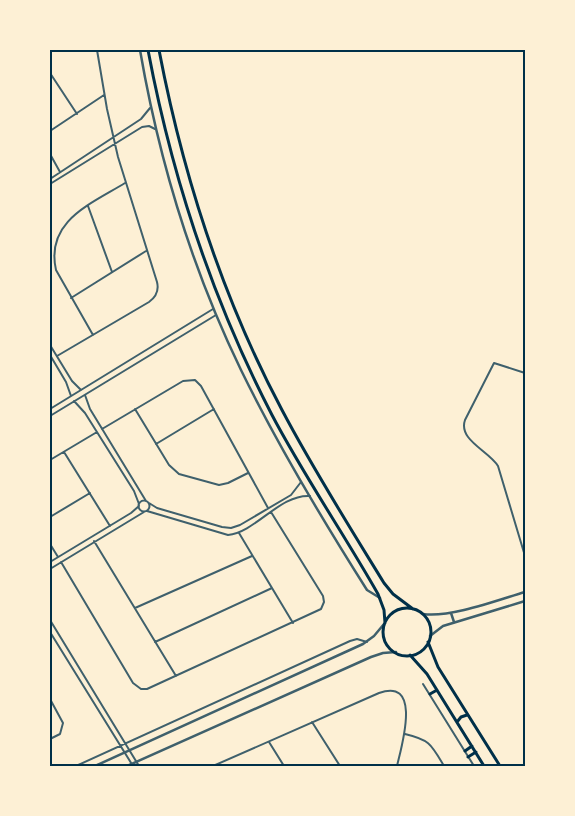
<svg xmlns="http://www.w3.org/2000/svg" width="575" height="816" font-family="Signika,sans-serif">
<rect width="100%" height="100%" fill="#fdf0d5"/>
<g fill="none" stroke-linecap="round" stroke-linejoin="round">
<path stroke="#3f606c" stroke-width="2" d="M 50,73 L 77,114
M 50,131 L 104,95
M 50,154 L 60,172
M 50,179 L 141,119 L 150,108
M 50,184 L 142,127 L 149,126 L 155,129
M 88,206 L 112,272
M 71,298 L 146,251
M 93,335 L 56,270 C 45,221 91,204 125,183
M 50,345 L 72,381 L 81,390
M 50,355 L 66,382 L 71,396
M 57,356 L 149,302 C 156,297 159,290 157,282 L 118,157 L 107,109 L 97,50
M 525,373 L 494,363 L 465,420 C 458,440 489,451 498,466 L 525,556
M 85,395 L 90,409 L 146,501
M 525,400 L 525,407
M 74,401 L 85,413 L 134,491 L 139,504
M 50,409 L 213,309
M 135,409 L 169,465 L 179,474 L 219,485 L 228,483 L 248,473
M 50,416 L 216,315
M 102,429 L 183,381 L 195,380 L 201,386 L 268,508
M 156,444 L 214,409
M 64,452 L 110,526
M 50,460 L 97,432
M138.5 506a5.5 5.5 0 1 1 11 0a5.5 5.5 0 1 1-11 0Z
M 149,503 L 157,508 L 222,527 L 231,528 L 240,525 L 291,495 L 301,482
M 147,511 L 228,535 C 256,532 280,494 310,496
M 50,517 L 90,493
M 239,533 L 293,623
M 94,541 L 176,676
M 50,544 L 58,557
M 50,562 L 131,513 L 139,506
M 61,562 L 133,683 L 141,689 L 147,689 L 321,609 L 324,602 L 323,596 L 271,512
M 50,569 L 144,512
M 135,608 L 252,556
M 50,620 L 139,766
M 50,632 L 133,766
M 155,642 L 272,588
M 423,684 L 474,766
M 50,699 L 63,723 L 60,734 L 50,739
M 312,722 L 340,766
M 405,734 C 430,740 431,744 444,766
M 269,742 L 284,766
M 76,766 L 350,641 L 357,639 L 367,642
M 213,766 L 379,693 C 423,677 401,748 397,766"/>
<path stroke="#3f606c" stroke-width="2.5" d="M 140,50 C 159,160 192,269 241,370 C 278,446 322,519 367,590 L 380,598
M 451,613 L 454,622
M 423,614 C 450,618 498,600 525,592
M 430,636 L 443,626 L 525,601
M 95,766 L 363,644 L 374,636 L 384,624
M 127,766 L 371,657 L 383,653 L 396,652"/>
<path stroke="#003049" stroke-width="3" d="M 148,50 C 172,177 212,299 272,415 C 304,476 344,534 378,594 L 384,610 L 385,623
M 159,50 C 183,175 222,297 282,410 C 313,469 349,526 384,583 L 393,594 L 413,609
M383 632a24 24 0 1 1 48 0a24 24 0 1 1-48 0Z
M 428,642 L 438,667 L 500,766
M 410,655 L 427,674 L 484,766
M 430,694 L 437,690
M 457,722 L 461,717 L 467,715
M 465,751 L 472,746
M 468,757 L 476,752"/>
</g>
<rect width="575" height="816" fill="none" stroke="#fdf0d5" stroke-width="102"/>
<rect x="51" y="51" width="473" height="714" fill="none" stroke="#003049" stroke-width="2"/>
</svg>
